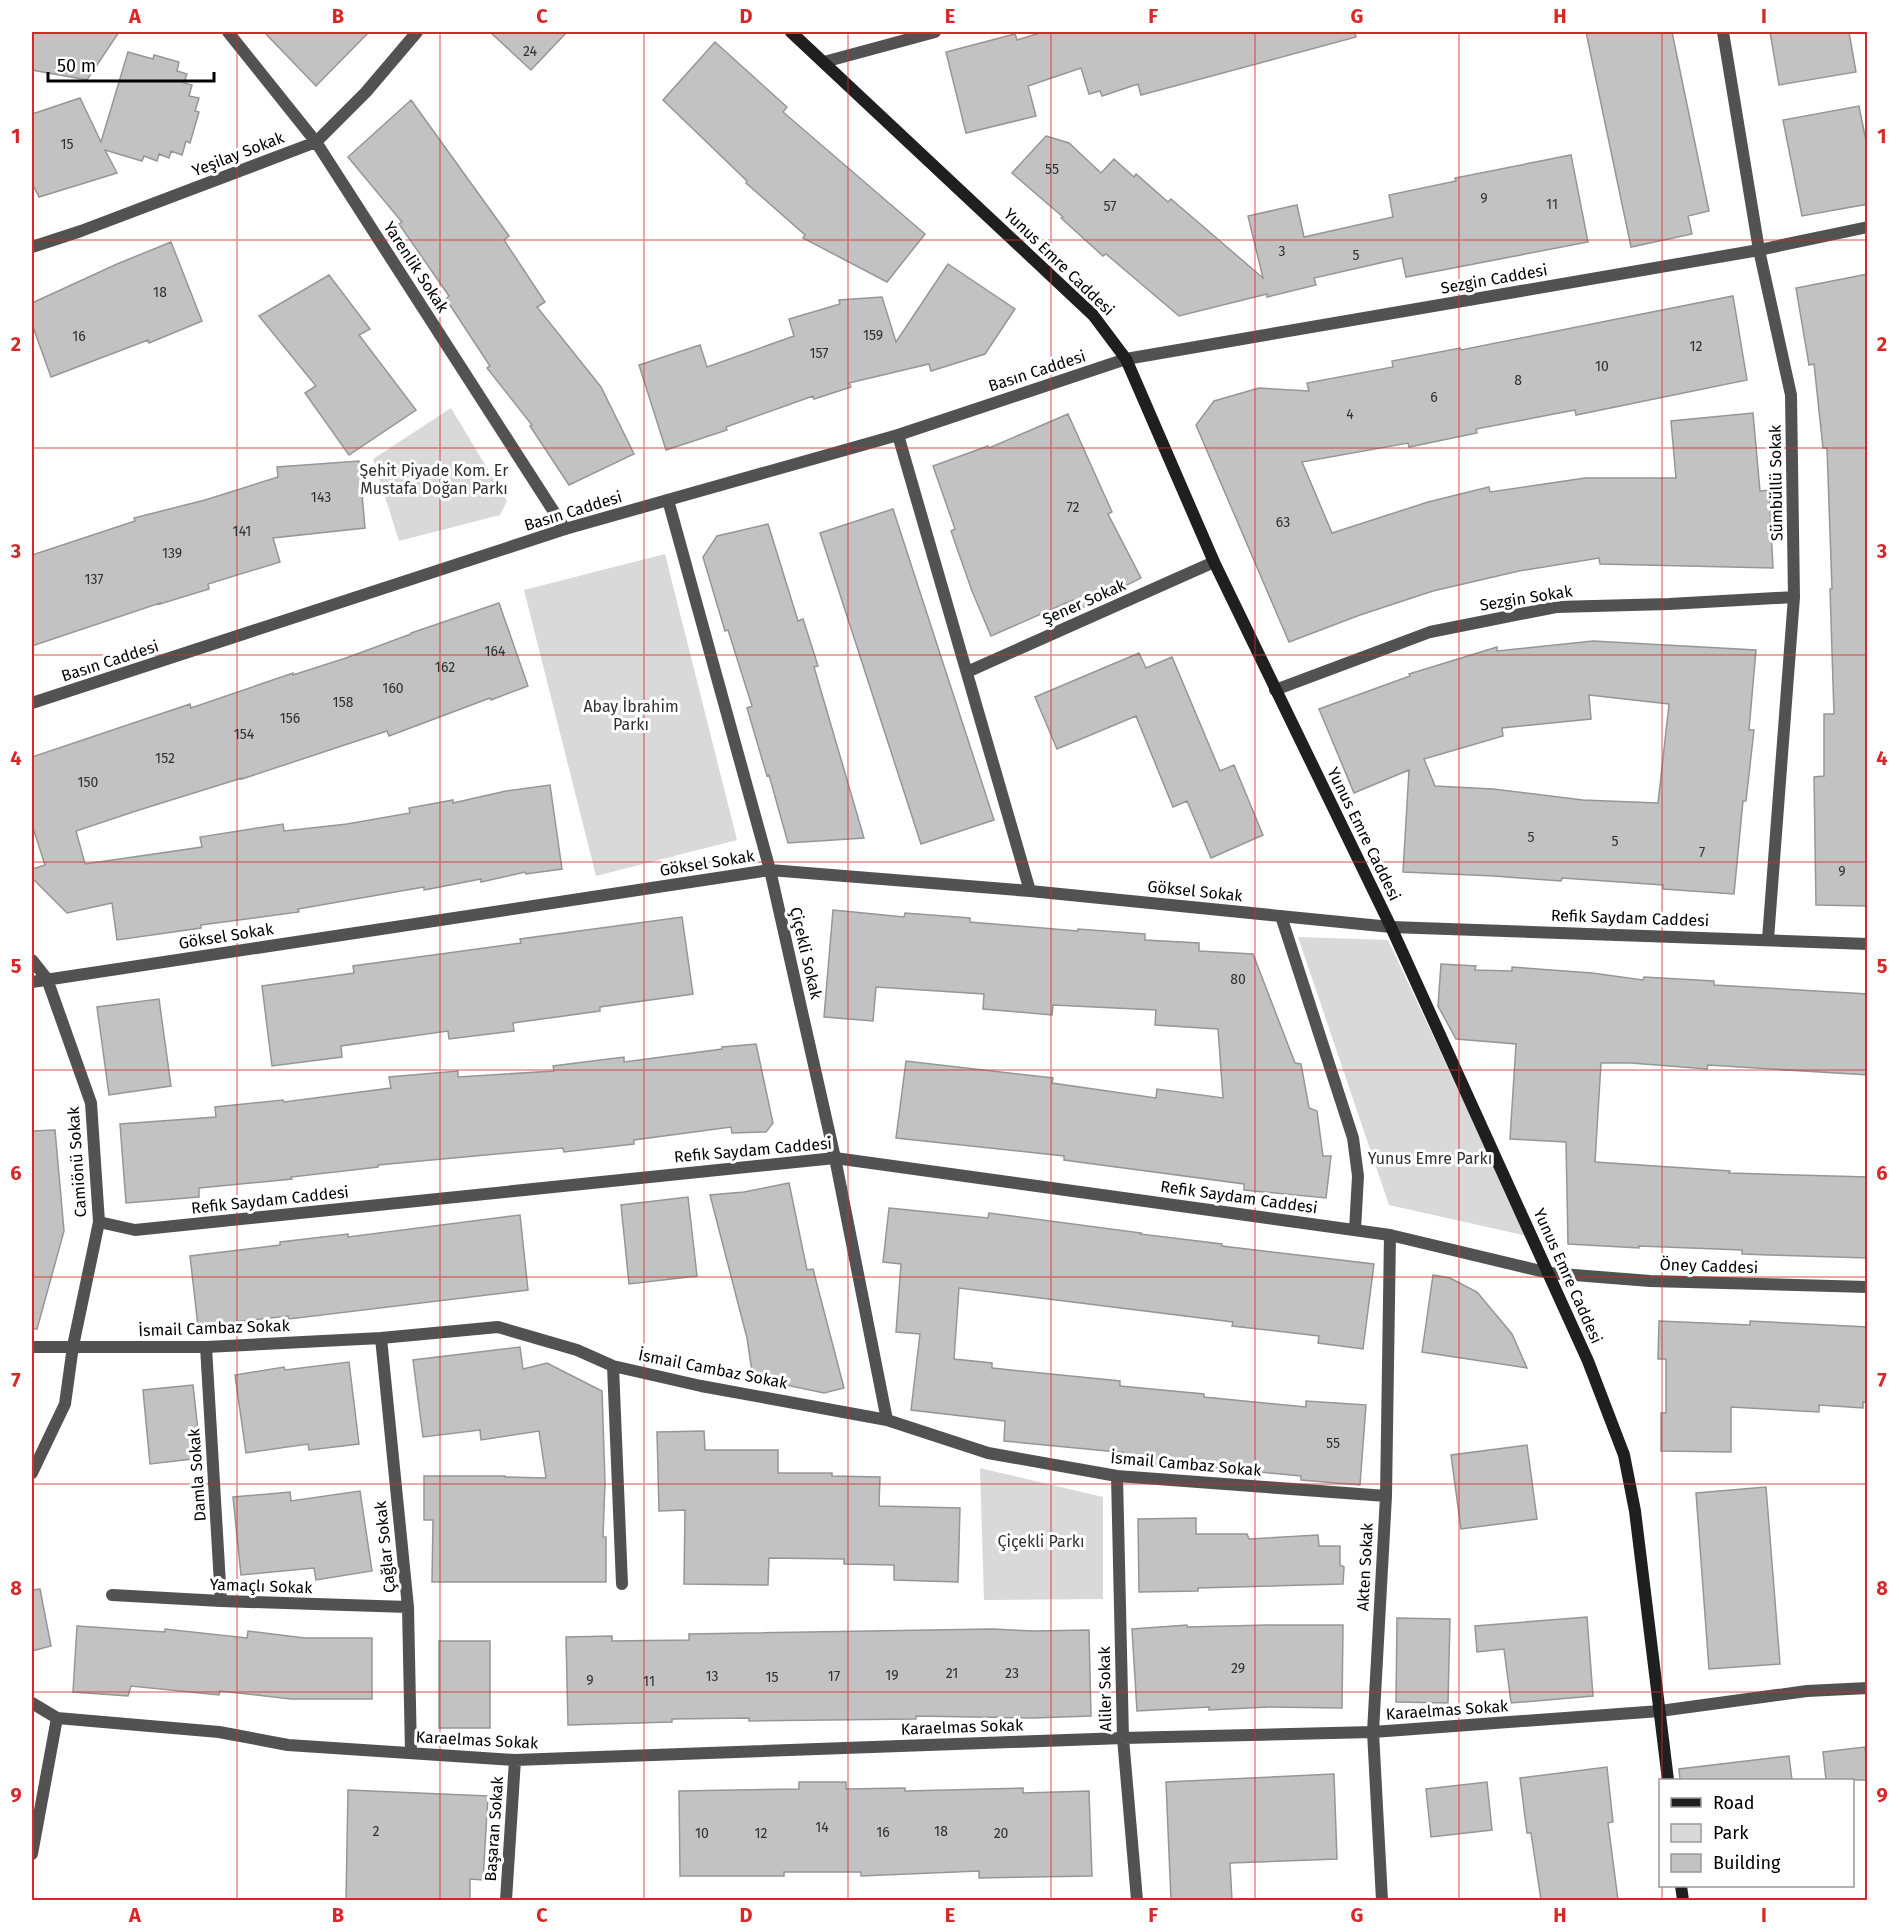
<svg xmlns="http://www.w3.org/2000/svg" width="1899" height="1932" font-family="'Fira Sans',sans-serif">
<rect width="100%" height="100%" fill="#fff"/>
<path fill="#d9d9d9" d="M 451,408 L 507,501 L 500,515 L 399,541 L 373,459 Z
M 665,554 L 737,840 L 596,876 L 524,590 Z
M 1298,937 L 1388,940 L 1527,1236 L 1389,1205 Z
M 980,1468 L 1103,1497 L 1103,1599 L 984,1600 Z"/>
<path fill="#c2c2c2" stroke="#969696" stroke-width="1.5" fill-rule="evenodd" d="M 32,32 L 119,32 L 87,80 L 32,70 Z
M 264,32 L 369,32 L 316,86 Z
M 490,32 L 567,32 L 531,70 Z
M 1043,32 L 1355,32 L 1356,37 L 1141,95 L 1138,84 L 1102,96 L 1100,91 L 1089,94 L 1081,68 L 1028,86 L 1036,116 L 966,133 L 946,52 L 1015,34 L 1017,40 Z
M 1586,32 L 1672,32 L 1709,211 L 1688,216 L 1692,234 L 1631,247 Z
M 1770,32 L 1849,32 L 1856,72 L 1779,85 Z
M 715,42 L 787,107 L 783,112 L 925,234 L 887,282 L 803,238 L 805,235 L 746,183 L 747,181 L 663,100 Z
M 128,52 L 153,59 L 154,55 L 179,62 L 177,71 L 187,74 L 184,83 L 192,85 L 189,96 L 199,98 L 195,111 L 199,112 L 190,143 L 186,141 L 182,155 L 171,151 L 169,158 L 159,154 L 157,161 L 144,156 L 142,161 L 105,150 L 117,173 L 39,197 L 32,183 L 32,114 L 80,98 L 101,142 Z
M 411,100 L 509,236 L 504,240 L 545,302 L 537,307 L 601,387 L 634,454 L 569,485 L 530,426 L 532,425 L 487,368 L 490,366 L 446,299 L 449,296 L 399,224 L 402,222 L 348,157 Z
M 1859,106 L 1868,151 L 1868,204 L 1802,216 L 1783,120 Z
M 1046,136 L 1069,143 L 1101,173 L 1114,159 L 1134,177 L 1136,174 L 1168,202 L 1171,199 L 1263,278 L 1248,216 L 1297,205 L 1304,237 L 1393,217 L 1389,195 L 1456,181 L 1455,178 L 1571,155 L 1588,242 L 1406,277 L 1402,258 L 1314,278 L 1316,285 L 1267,297 L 1267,294 L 1179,316 L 1106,254 L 1103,256 L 1061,218 L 1063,217 L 1012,173 Z
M 171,242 L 202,321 L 149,343 L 148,340 L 51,377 L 32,324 L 32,303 L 117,264 Z
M 948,264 L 1015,309 L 985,354 L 931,371 L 929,364 L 849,383 L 851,387 L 814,399 L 813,396 L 726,427 L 727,430 L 666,450 L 639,365 L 700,345 L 707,367 L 794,336 L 789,319 L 840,304 L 839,300 L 882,297 L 896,342 Z
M 1868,274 L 1868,906 L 1816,905 L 1814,777 L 1824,776 L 1824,714 L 1834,714 L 1830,589 L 1832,589 L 1827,448 L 1823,448 L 1814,364 L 1809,365 L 1796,288 Z
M 329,275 L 370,329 L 359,335 L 416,410 L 349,455 L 305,393 L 316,386 L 259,316 Z
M 1733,296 L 1747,380 L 1576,415 L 1575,410 L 1476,429 L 1477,433 L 1409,447 L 1408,443 L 1302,462 L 1332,533 L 1428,502 L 1489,487 L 1490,492 L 1585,478 L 1676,478 L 1671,421 L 1753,413 L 1760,491 L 1769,490 L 1773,568 L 1600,564 L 1599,558 L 1519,571 L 1433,591 L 1360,615 L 1289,642 L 1196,425 L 1214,401 L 1259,388 L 1309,391 L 1307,383 L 1393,367 L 1392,361 L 1460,348 L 1461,350 Z
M 1068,414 L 1112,512 L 1108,514 L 1141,578 L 1078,610 L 1073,600 L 991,636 L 972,591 L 951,531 L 955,529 L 933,466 L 988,446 L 989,448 Z
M 359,461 L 365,528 L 273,538 L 280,562 L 208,584 L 209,589 L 160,604 L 160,603 L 32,646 L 32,555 L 135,521 L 134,518 L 205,500 L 278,477 L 277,467 Z
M 893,509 L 994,820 L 921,844 L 820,533 Z
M 768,524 L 798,621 L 803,619 L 818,666 L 814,667 L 864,838 L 788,843 L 769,775 L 767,776 L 747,708 L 752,706 L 728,630 L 725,631 L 703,557 L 717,536 Z
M 499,603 L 528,686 L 491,700 L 490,698 L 389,736 L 387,731 L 242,779 L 242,778 L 139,810 L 76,831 L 85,864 L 202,847 L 200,837 L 283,824 L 284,831 L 347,824 L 410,813 L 409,808 L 453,800 L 453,803 L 506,791 L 550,785 L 562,869 L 526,874 L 525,872 L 481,882 L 481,879 L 424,890 L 424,887 L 298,909 L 299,912 L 201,925 L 201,928 L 117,940 L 112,903 L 67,913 L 32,878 L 32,869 L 45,865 L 32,825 L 32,757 L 190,704 L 191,708 L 293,673 L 293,675 L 346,658 L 411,634 L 411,633 Z
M 1593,641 L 1756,650 L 1749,730 L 1754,730 L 1746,801 L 1743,801 L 1734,894 L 1663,889 L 1663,885 L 1562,878 L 1561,881 L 1494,876 L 1403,872 L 1409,770 L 1354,793 L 1319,709 L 1410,676 L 1409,674 L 1497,647 L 1497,651 ZM 1589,695 L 1669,704 L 1658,803 L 1583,800 L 1493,789 L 1435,786 L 1424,759 L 1503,736 L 1502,728 L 1591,719 Z
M 1139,653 L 1146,668 L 1172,657 L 1220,771 L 1234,765 L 1263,835 L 1211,858 L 1187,801 L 1173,807 L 1136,716 L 1057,749 L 1035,697 Z
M 833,910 L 904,917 L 905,913 L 970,918 L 970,922 L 1078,931 L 1078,929 L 1145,934 L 1145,940 L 1199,943 L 1199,951 L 1253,954 L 1295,1063 L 1301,1064 L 1309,1108 L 1317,1111 L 1323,1156 L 1331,1156 L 1326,1198 L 1244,1190 L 1244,1184 L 1064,1160 L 1064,1156 L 896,1138 L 906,1061 L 1053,1078 L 1052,1083 L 1156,1098 L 1157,1089 L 1223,1098 L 1218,1029 L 1155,1025 L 1156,1010 L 1053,1005 L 1052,1015 L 983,1009 L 984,994 L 876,987 L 873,1021 L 824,1017 Z
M 682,917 L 693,994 L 600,1007 L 600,1011 L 513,1023 L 514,1031 L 449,1039 L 448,1031 L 341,1046 L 342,1057 L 272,1066 L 262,986 L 354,973 L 353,966 L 521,943 L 520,939 Z
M 1441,964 L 1476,966 L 1475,970 L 1512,971 L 1512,967 L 1592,973 L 1643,980 L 1644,977 L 1714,981 L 1714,985 L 1868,994 L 1868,1075 L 1708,1065 L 1707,1069 L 1631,1063 L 1601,1063 L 1595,1162 L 1730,1171 L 1729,1173 L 1868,1177 L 1868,1258 L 1769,1255 L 1742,1254 L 1742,1250 L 1639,1246 L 1639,1248 L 1568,1244 L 1566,1142 L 1510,1139 L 1516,1044 L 1456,1039 L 1438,1006 Z
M 159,999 L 171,1086 L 109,1095 L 97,1007 Z
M 756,1044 L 773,1123 L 766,1132 L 732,1133 L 731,1127 L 634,1140 L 634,1144 L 564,1152 L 563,1148 L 378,1165 L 378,1167 L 291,1177 L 292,1179 L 199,1188 L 199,1197 L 126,1203 L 120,1124 L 216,1117 L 215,1107 L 283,1100 L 284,1102 L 391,1088 L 389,1077 L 458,1071 L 458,1077 L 554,1071 L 553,1066 L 624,1057 L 624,1062 L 722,1049 L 722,1047 Z
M 55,1130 L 64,1231 L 37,1329 L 32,1329 L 32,1131 Z
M 789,1183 L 807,1270 L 813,1269 L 844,1388 L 824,1393 L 753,1378 L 747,1338 L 710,1195 L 744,1192 Z
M 688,1197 L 697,1276 L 629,1284 L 621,1205 Z
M 889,1208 L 988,1218 L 989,1213 L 1141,1233 L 1140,1234 L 1222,1244 L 1222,1246 L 1374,1264 L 1363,1349 L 1318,1343 L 1319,1336 L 1232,1326 L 1233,1322 L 959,1288 L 954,1359 L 992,1363 L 992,1368 L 1120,1381 L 1120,1386 L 1204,1394 L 1204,1397 L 1306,1407 L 1306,1401 L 1366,1405 L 1360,1485 L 1301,1480 L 1301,1476 L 1197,1466 L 1197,1468 L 1127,1462 L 1128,1453 L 1004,1441 L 1005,1421 L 911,1410 L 920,1334 L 896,1332 L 901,1264 L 883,1262 Z
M 520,1215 L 528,1290 L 289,1319 L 288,1316 L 198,1326 L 190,1256 L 280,1245 L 280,1242 L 348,1234 L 348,1237 Z
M 1433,1275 L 1450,1278 L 1477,1292 L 1512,1334 L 1527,1368 L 1422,1352 Z
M 1659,1321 L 1750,1325 L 1750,1321 L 1868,1327 L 1868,1403 L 1863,1402 L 1863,1408 L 1819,1405 L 1819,1412 L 1731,1407 L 1731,1452 L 1661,1451 L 1661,1413 L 1666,1413 L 1666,1359 L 1658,1359 Z
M 520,1347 L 523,1369 L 547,1363 L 602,1391 L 605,1482 L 603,1537 L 606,1537 L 606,1582 L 432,1582 L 433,1520 L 424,1520 L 424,1476 L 505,1476 L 505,1477 L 546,1478 L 539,1431 L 481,1440 L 480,1430 L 423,1437 L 413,1360 Z
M 349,1362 L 359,1444 L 309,1450 L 308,1444 L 246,1453 L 235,1375 L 284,1367 L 285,1370 Z
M 193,1385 L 201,1458 L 150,1464 L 143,1390 Z
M 704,1431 L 705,1450 L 778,1450 L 778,1473 L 832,1473 L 832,1476 L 880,1477 L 879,1506 L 960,1508 L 958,1582 L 894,1580 L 894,1565 L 844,1564 L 844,1559 L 769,1558 L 768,1585 L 684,1584 L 685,1510 L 659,1511 L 657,1432 Z
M 1527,1445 L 1537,1519 L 1461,1529 L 1451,1455 Z
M 1766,1487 L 1780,1664 L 1709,1669 L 1696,1493 Z
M 360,1491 L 372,1571 L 316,1580 L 314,1568 L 241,1575 L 233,1497 L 290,1492 L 291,1501 Z
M 1196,1518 L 1196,1534 L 1247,1534 L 1249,1539 L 1318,1535 L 1319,1546 L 1340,1546 L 1340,1565 L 1344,1567 L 1343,1584 L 1198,1588 L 1198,1591 L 1139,1592 L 1138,1519 Z
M 40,1589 L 51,1646 L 32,1651 L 32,1590 Z
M 1587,1617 L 1593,1696 L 1511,1703 L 1504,1649 L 1477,1652 L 1475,1626 Z
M 1397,1618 L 1450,1619 L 1448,1703 L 1396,1702 Z
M 1187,1625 L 1187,1627 L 1268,1625 L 1343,1625 L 1342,1708 L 1269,1707 L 1209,1710 L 1209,1707 L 1137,1711 L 1132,1629 Z
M 77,1626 L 165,1632 L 165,1629 L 247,1638 L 248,1631 L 305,1638 L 372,1638 L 372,1699 L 291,1699 L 220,1691 L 219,1695 L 131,1686 L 128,1696 L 73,1692 Z
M 992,1629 L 1034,1631 L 1089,1630 L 1091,1716 L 1033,1718 L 916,1716 L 916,1719 L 749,1721 L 749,1718 L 672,1719 L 672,1722 L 568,1725 L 566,1637 L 612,1636 L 612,1641 L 689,1640 L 689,1634 Z
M 439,1641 L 490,1641 L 490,1728 L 439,1728 Z
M 1865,1747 L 1868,1780 L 1826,1780 L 1823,1752 Z
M 1789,1756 L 1792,1780 L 1680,1780 L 1679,1769 Z
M 1607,1767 L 1613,1822 L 1608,1823 L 1618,1900 L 1541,1900 L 1531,1833 L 1527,1833 L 1520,1778 Z
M 1334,1774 L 1337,1859 L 1230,1863 L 1232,1900 L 1171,1900 L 1166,1782 Z
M 799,1782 L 846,1782 L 846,1789 L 905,1788 L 905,1791 L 1023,1788 L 1023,1793 L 1089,1791 L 1092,1876 L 979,1878 L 979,1871 L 861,1876 L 861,1872 L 784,1872 L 784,1876 L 680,1876 L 679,1791 L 799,1789 Z
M 1487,1782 L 1492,1830 L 1431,1837 L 1426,1789 Z
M 348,1790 L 488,1796 L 483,1880 L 470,1879 L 470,1900 L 346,1900 Z"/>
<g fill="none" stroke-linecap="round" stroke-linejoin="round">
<path stroke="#525252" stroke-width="12" d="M 228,32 L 316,142 L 565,529
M 1723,32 L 1759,250 L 1791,395 L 1794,597 L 1768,939
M 824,62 L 935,32
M 32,247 L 81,231 L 316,142 L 366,92 L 417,32
M 898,435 L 1030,891
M 668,500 L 770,870 L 835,1158 L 887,1420
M 967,672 L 1214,562
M 1275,690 L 1430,632 L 1556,607 L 1669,604 L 1794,597
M 1281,916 L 1353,1138 L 1358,1176 L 1355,1230
M 32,960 L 47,979 L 91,1103 L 99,1222 L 73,1346 L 65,1404 L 32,1473
M 32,982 L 770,870 L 1030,891 L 1391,927
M 381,1338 L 408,1607 L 411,1753
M 32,1347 L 206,1347 L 381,1338 L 498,1327 L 577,1350 L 613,1366 L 701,1386 L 887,1420 L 988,1453 L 1117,1476 L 1386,1496
M 206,1347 L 221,1601
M 613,1366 L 622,1584
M 1117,1476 L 1123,1738 L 1137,1900
M 112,1595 L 221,1601 L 408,1607
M 32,1703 L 57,1718 L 32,1854
M 57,1718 L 219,1732 L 288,1745 L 515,1760 L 1123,1738 L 1373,1732 L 1660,1711 L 1807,1691 L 1868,1688
M 506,1900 L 515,1760
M 1382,1900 L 1373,1732 L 1386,1496 L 1390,1235"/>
<path stroke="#525252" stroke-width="12" d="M 32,703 L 565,529 L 898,435 L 1126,359 L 1759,250 L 1868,227
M 1391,927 L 1868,944
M 99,1222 L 135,1230 L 835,1158 L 1390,1235 L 1549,1273 L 1650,1281 L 1868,1287"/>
<path stroke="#1f1f1f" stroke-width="12" d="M 791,32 L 1093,315 L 1126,359 L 1214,562 L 1391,927 L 1588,1361 L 1624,1455 L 1635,1511 L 1668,1780
M 1681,1886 L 1683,1900"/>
</g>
<path fill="none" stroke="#d62828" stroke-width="1.5" stroke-opacity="0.55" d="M 237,32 L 237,1900M 440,32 L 440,1900M 644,32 L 644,1900M 848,32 L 848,1900M 1051,32 L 1051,1900M 1255,32 L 1255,1900M 1459,32 L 1459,1900M 1662,32 L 1662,1780M 32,240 L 1868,240M 32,448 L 1868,448M 32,655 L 1868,655M 32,862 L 1868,862M 32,1070 L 1868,1070M 32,1277 L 1868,1277M 32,1484 L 1868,1484M 32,1692 L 1868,1692M 1662,1886 L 1662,1900"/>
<g text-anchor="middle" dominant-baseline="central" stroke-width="6" stroke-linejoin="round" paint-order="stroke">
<g font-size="14" fill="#303030">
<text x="530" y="51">24</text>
<text x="67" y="144">15</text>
<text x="1052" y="169">55</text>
<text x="1484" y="198">9</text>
<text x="1552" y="204">11</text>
<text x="1110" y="206">57</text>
<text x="1282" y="251">3</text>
<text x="1356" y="255">5</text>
<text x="160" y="292">18</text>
<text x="873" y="335">159</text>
<text x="79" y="336">16</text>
<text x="1696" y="346">12</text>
<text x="819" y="353">157</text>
<text x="1602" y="366">10</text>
<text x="1518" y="380">8</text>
<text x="1434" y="397">6</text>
<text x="1350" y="414">4</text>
<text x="321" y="497">143</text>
<text x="1073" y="507">72</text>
<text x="1283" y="522">63</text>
<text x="242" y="531">141</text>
<text x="172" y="553">139</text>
<text x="94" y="579">137</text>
<text x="495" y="651">164</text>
<text x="445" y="667">162</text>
<text x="393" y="688">160</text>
<text x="343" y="702">158</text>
<text x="290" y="718">156</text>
<text x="244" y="734">154</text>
<text x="165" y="758">152</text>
<text x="88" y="782">150</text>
<text x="1531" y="837">5</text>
<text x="1615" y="841">5</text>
<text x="1702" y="852">7</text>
<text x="1842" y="871">9</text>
<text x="1238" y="979">80</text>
<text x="1333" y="1443">55</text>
<text x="1238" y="1668">29</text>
<text x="952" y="1673">21</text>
<text x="1012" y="1673">23</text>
<text x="892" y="1675">19</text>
<text x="712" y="1676">13</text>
<text x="834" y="1676">17</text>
<text x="772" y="1677">15</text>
<text x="590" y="1680">9</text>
<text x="649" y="1681">11</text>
<text x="822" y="1827">14</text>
<text x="376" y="1831">2</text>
<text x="941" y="1831">18</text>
<text x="883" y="1832">16</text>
<text x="702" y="1833">10</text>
<text x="761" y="1833">12</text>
<text x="1001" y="1833">20</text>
</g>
<g font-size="16" fill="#000" stroke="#fff">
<text transform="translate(238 154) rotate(-21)">Yeşilay Sokak</text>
<text transform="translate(1059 262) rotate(44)">Yunus Emre Caddesi</text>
<text transform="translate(416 267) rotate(57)">Yarenlik Sokak</text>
<text transform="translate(1494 279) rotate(-10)">Sezgin Caddesi</text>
<text transform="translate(1037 371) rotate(-18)">Basın Caddesi</text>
<text transform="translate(1776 483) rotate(-91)">Sümbüllü Sokak</text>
<text transform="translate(573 511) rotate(-17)">Basın Caddesi</text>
<text transform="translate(1526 598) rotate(-9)">Sezgin Sokak</text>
<text transform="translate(1084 602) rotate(-24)">Şener Sokak</text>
<text transform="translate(110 661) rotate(-18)">Basın Caddesi</text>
<text transform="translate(1364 834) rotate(64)">Yunus Emre Caddesi</text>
<text transform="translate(707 863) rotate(-9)">Göksel Sokak</text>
<text transform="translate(1195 891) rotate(6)">Göksel Sokak</text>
<text transform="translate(1630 918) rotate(2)">Refik Saydam Caddesi</text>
<text transform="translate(226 936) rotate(-9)">Göksel Sokak</text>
<text transform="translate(806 953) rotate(77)">Çiçekli Sokak</text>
<text transform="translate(753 1150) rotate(-5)">Refik Saydam Caddesi</text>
<text transform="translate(77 1162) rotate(-94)">Camiönü Sokak</text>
<text transform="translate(1239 1197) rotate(8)">Refik Saydam Caddesi</text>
<text transform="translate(270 1200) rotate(-6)">Refik Saydam Caddesi</text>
<text transform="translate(1709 1266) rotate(2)">Öney Caddesi</text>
<text transform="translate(1568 1276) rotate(66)">Yunus Emre Caddesi</text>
<text transform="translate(214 1328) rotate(-2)">İsmail Cambaz Sokak</text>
<text transform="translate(713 1369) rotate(11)">İsmail Cambaz Sokak</text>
<text transform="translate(1186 1464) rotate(5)">İsmail Cambaz Sokak</text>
<text transform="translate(197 1475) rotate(-94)">Damla Sokak</text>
<text transform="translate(385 1547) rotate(-96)">Çağlar Sokak</text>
<text transform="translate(1365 1567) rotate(-87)">Akten Sokak</text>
<text transform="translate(261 1586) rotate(2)">Yamaçlı Sokak</text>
<text transform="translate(1105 1689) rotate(-91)">Aliler Sokak</text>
<text transform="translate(1447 1710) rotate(-4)">Karaelmas Sokak</text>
<text transform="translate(962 1727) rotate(-2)">Karaelmas Sokak</text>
<text transform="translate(477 1740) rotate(3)">Karaelmas Sokak</text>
<text transform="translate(494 1829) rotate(-86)">Başaran Sokak</text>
</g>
<g font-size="16" fill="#303030" stroke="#fff">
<text x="434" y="470">Şehit Piyade Kom. Er<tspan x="434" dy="18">Mustafa Doğan Parkı</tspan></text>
<text x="631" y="706">Abay İbrahim<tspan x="631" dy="18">Parkı</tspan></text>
<text x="1430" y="1158">Yunus Emre Parkı</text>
<text x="1041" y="1541">Çiçekli Parkı</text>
</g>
</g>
<rect width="1899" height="1932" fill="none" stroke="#ffffff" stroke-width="66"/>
<rect x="1659" y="1779" width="195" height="108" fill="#ffffff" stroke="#999999" stroke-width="1.5"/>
<rect x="1671" y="1798" width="30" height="9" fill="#1f1f1f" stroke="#999999" stroke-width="1.5"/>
<text x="1713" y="1809" font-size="18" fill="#000000">Road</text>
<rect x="1671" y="1824" width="30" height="18" fill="#d9d9d9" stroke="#999999" stroke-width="1.5"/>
<text x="1713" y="1839" font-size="18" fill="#000000">Park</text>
<rect x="1671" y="1854" width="30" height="18" fill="#c2c2c2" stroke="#999999" stroke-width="1.5"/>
<text x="1713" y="1869" font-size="18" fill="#000000">Building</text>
<path d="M48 72v9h166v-9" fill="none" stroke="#000000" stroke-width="3"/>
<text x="57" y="72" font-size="18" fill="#000000" stroke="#ffffff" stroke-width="4.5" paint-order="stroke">50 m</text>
<rect x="33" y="33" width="1833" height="1866" fill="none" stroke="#d62828" stroke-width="2"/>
<g font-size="20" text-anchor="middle" font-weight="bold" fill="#d62828">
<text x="135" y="23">A</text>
<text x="338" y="23">B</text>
<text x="542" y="23">C</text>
<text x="746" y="23">D</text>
<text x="950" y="23">E</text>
<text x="1153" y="23">F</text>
<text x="1357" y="23">G</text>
<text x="1560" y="23">H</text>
<text x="1764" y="23">I</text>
<text x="16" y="143">1</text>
<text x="1882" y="143">1</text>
<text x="16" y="351">2</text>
<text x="1882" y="351">2</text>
<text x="16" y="558">3</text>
<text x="1882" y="558">3</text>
<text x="16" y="765">4</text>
<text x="1882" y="765">4</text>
<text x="16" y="973">5</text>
<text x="1882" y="973">5</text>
<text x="16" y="1180">6</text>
<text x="1882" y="1180">6</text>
<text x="16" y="1387">7</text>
<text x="1882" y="1387">7</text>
<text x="16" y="1595">8</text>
<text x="1882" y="1595">8</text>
<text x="16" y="1802">9</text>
<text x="1882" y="1802">9</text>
<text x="135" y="1922">A</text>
<text x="338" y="1922">B</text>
<text x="542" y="1922">C</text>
<text x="746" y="1922">D</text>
<text x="950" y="1922">E</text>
<text x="1153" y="1922">F</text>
<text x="1357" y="1922">G</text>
<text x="1560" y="1922">H</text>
<text x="1764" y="1922">I</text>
</g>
</svg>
